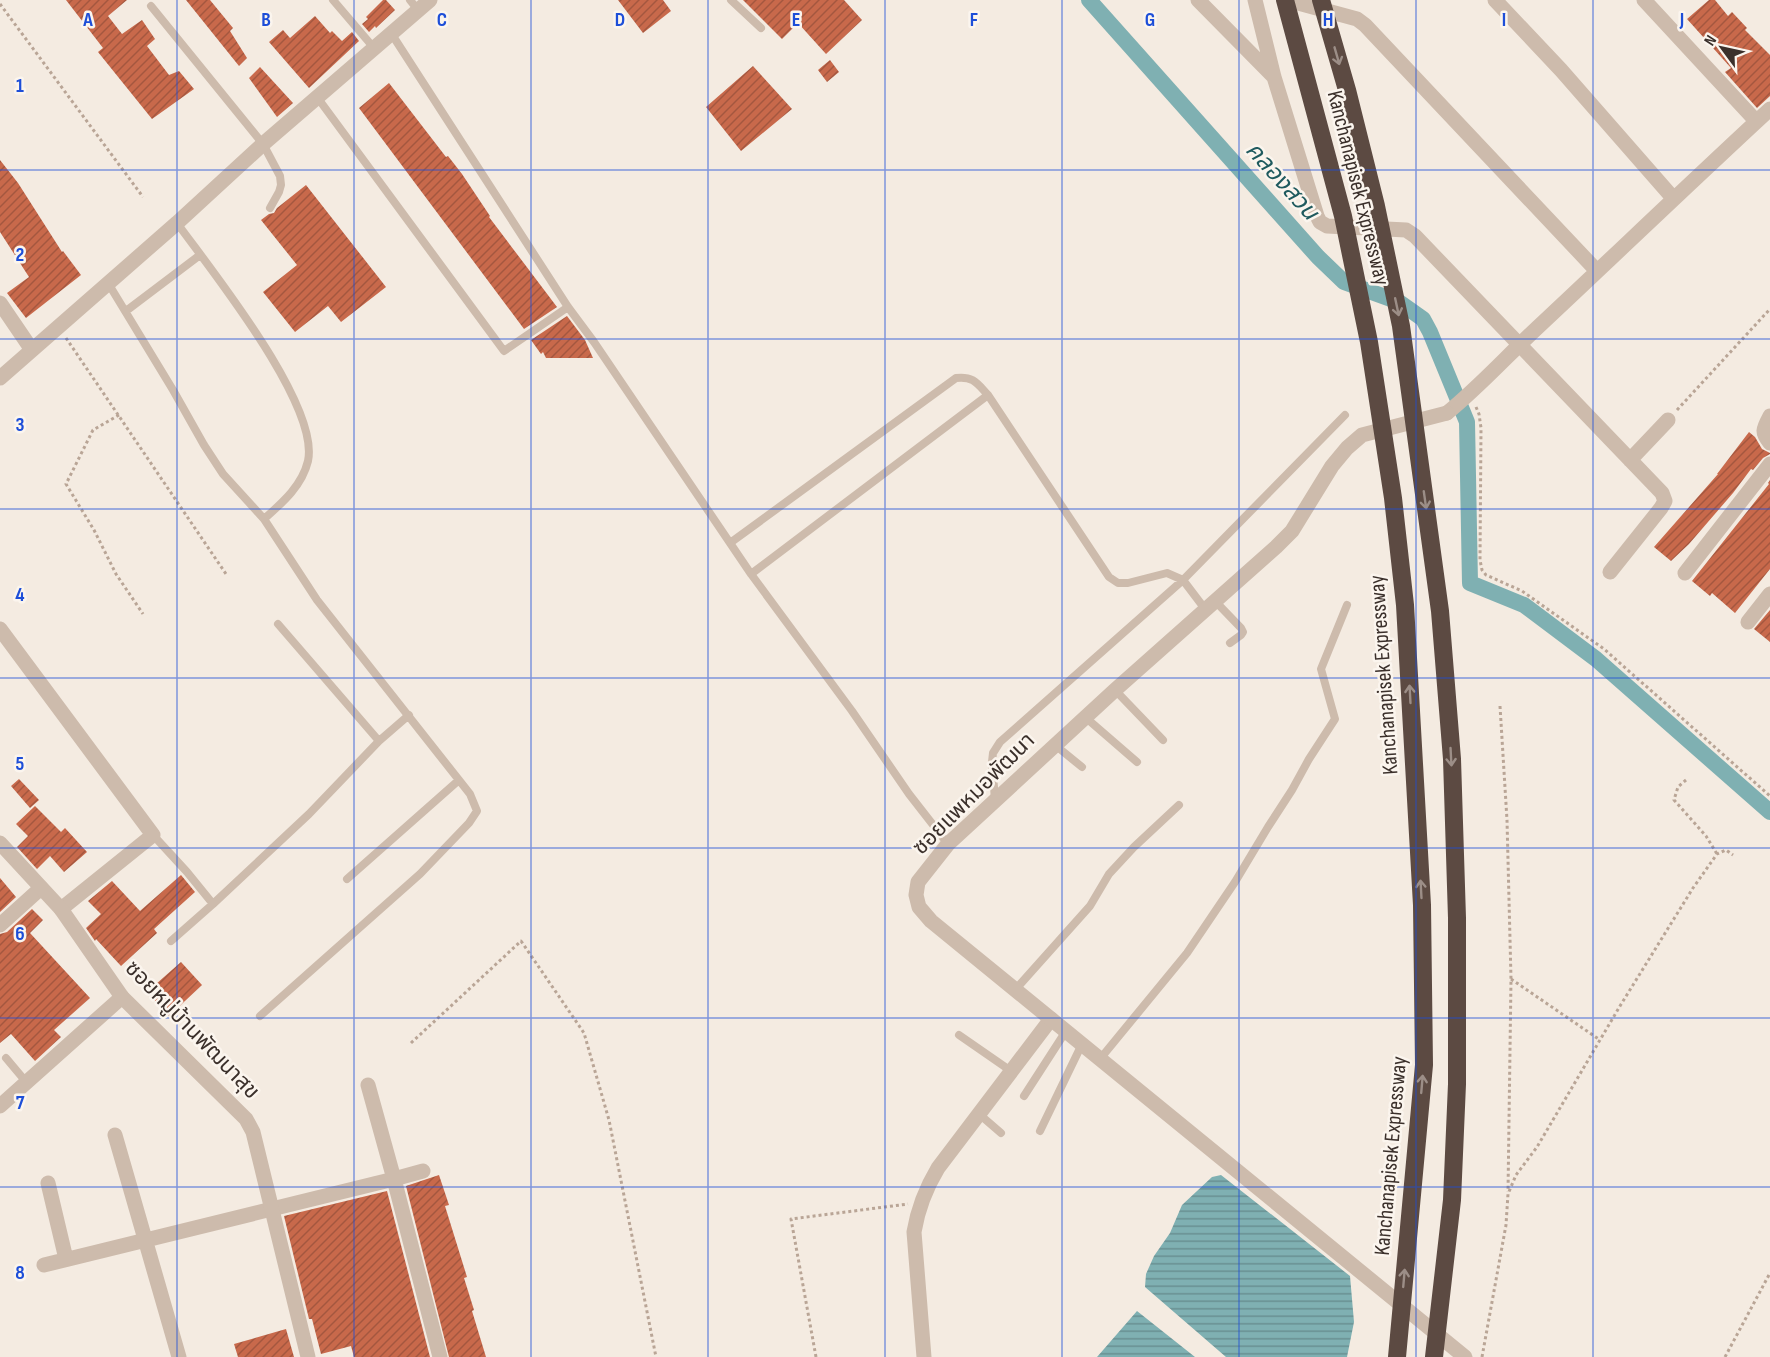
<svg xmlns="http://www.w3.org/2000/svg" width="1770" height="1357" font-family="'Sofia Sans Condensed','Noto Sans Thai',sans-serif">
<defs>
<pattern id="water-rules" width="6" height="5" patternUnits="userSpaceOnUse" patternTransform="scale(1.5)"><rect width="6" height="5" fill="#7fb0b2"/><path d="M0 2.5h6" fill="none" stroke="#699091"/></pattern>
<pattern id="building-hatch" width="6" height="6" patternUnits="userSpaceOnUse" patternTransform="scale(1.5)"><rect width="6" height="6" fill="#c8694b"/><path d="M-1 1l2-2M0 6l6-6M5 7l2-2" fill="none" stroke="#a4573f"/></pattern>
</defs>
<rect width="100%" height="100%" fill="#f4ebe1"/>
<path fill="url(#water-rules)" d="M 1221,1175 L 1350,1276 L 1354,1322 L 1347,1357 L 1226,1357 L 1145,1287 L 1146,1274 L 1154,1256 L 1170,1233 L 1182,1205 L 1212,1177 Z
M 1137,1311 L 1195,1357 L 1097,1357 Z"/>
<g fill="none" stroke-linecap="round" stroke-linejoin="round">
<path stroke="#7fb0b2" stroke-width="16" d="M 1089,0 L 1318,257 L 1344,282 L 1399,302 L 1423,319 L 1430,332 L 1467,422 L 1470,583 L 1524,605 L 1596,659 L 1770,812"/>
</g>
<path fill="url(#building-hatch)" d="M 66,0 L 127,0 L 108,16 L 122,34 L 142,20 L 155,39 L 147,46 L 169,75 L 179,71 L 194,89 L 152,119 L 98,52 L 103,48 Z
M 186,0 L 210,0 L 233,28 L 230,31 L 247,58 L 239,66 Z
M 383,0 L 386,0 L 395,10 L 376,28 L 375,26 L 369,32 L 362,24 L 368,19 L 366,17 Z
M 618,0 L 663,0 L 671,11 L 643,33 Z
M 743,0 L 844,0 L 862,20 L 826,54 L 798,23 L 782,39 Z
M 1709,0 L 1715,0 L 1728,16 L 1732,12 L 1747,28 L 1745,30 L 1770,55 L 1770,96 L 1757,108 L 1725,72 L 1731,68 L 1687,19 Z
M 315,16 L 330,33 L 332,31 L 342,41 L 352,32 L 359,41 L 309,88 L 269,42 L 283,30 L 290,38 Z
M 830,60 L 839,72 L 827,82 L 818,70 Z
M 753,66 L 792,109 L 741,151 L 706,107 Z
M 260,67 L 293,103 L 277,117 L 249,78 Z
M 389,83 L 446,157 L 448,156 L 462,174 L 490,216 L 489,217 L 557,307 L 524,329 L 359,108 Z
M 0,160 L 18,183 L 62,252 L 63,251 L 81,275 L 26,318 L 7,293 L 29,277 L 0,232 Z
M 306,185 L 386,287 L 341,322 L 328,306 L 295,332 L 263,292 L 297,265 L 261,220 L 269,214 L 274,213 L 277,208 Z
M 567,316 L 585,340 L 593,358 L 546,358 L 543,352 L 541,354 L 531,340 Z
M 1749,432 L 1755,437 L 1762,449 L 1770,453 L 1770,454 L 1763,458 L 1753,470 L 1751,469 L 1733,493 L 1689,544 L 1671,561 L 1654,547 L 1718,474 L 1717,474 Z
M 1770,480 L 1770,569 L 1735,613 L 1712,593 L 1710,596 L 1692,581 L 1769,484 L 1768,483 Z
M 1770,610 L 1770,642 L 1754,629 Z
M 19,779 L 39,800 L 30,808 L 11,786 Z
M 35,806 L 61,832 L 65,828 L 87,852 L 64,872 L 50,856 L 37,869 L 17,847 L 28,836 L 16,824 Z
M 181,875 L 195,892 L 154,929 L 157,933 L 121,966 L 96,939 L 95,941 L 86,928 L 101,914 L 88,901 L 112,881 L 140,911 Z
M 0,878 L 16,897 L 0,912 Z
M 32,909 L 43,920 L 30,933 L 90,998 L 54,1030 L 61,1037 L 35,1061 L 11,1034 L 0,1043 L 0,934 L 7,932 Z
M 181,962 L 202,985 L 169,1016 L 147,992 Z
M 439,1175 L 449,1205 L 445,1206 L 467,1277 L 464,1278 L 474,1310 L 472,1311 L 486,1357 L 449,1357 L 406,1186 Z
M 387,1191 L 430,1357 L 354,1357 L 351,1346 L 321,1354 L 312,1319 L 309,1319 L 284,1216 Z
M 286,1329 L 294,1357 L 238,1357 L 234,1344 Z"/>
<g fill="none" stroke-linecap="round" stroke-linejoin="round">
<path stroke="#b9a596" stroke-width="3" stroke-dasharray="3 3" stroke-linecap="butt" d="M 0,4 L 143,197
M 66,338 L 226,574
M 1476,407 L 1479,414 L 1481,428 L 1480,560 L 1482,570 L 1486,575 L 1522,591 L 1604,649 L 1770,796
M 1677,410 L 1770,309
M 119,415 L 93,430 L 66,484 L 94,530 L 116,574 L 143,614
M 1500,706 L 1507,820 L 1511,979 L 1508,1192
M 1686,780 L 1678,787 L 1674,800 L 1706,836 L 1717,854
M 1511,979 L 1600,1040
M 411,1043 L 521,941 L 584,1033 L 609,1120 L 656,1357
M 816,1357 L 791,1219 L 908,1204
M 1482,1357 L 1506,1225 L 1508,1194 L 1516,1175 L 1537,1147 L 1620,1006 L 1693,888 L 1717,854 L 1726,850 L 1733,855
M 1725,1357 L 1770,1273"/>
<path stroke="#cdbbac" stroke-width="8" d="M 333,0 L 374,48
M 410,0 L 418,10
M 731,0 L 761,28
M 151,6 L 263,144 L 280,176 L 281,185 L 279,192 L 270,208
M 391,33 L 568,307 L 594,342 L 751,574 L 852,711 L 909,794 L 948,844
M 317,97 L 504,351 L 568,307
M 177,223 C 211,270 320,405 308,461 C 302,486 282,503 264,519 L 317,600 L 470,794 L 477,811 L 469,823 L 420,874 L 260,1016
M 108,283 L 173,390 L 204,445 L 223,474 L 264,519
M 126,311 L 200,255
M 730,543 L 956,378 C 973,376 977,383 988,395 L 1109,577 L 1118,583 L 1128,583 L 1167,573 L 1183,580 L 1205,609
M 751,574 L 988,395
M 1215,601 L 1241,628 L 1243,632 L 1241,635 L 1230,643
M 278,624 L 379,741
M 1115,690 L 1163,740
M 1085,717 L 1137,762
M 1055,745 L 1082,767
M 995,800 L 992,762 L 993,753 L 1000,742 L 1183,580 L 1345,415
M 153,835 L 187,872 L 213,904 L 171,941
M 347,879 L 459,780
M 213,904 L 309,814 L 379,741 L 409,715
M 1015,990 L 1090,906 L 1109,874 L 1134,847 L 1179,805
M 959,1035 L 1011,1071
M 6,1058 L 27,1083
M 1099,1058 L 1100,1059 L 1187,953 L 1235,882 L 1268,827 L 1292,790 L 1309,759 L 1335,719 L 1321,669 L 1347,605
M 1024,1096 L 1066,1031 L 1069,1033
M 979,1114 L 1001,1133
M 1040,1131 L 1082,1044"/>
<path stroke="#cdbbac" stroke-width="15" d="M 1198,0 L 1274,77
M 1255,0 L 1274,77 L 1317,216 L 1320,222 L 1327,226 L 1406,230 L 1415,236 L 1662,493 L 1665,501 L 1661,508 L 1610,572
M 1287,0 L 1357,19 L 1365,25 L 1597,271
M 1495,0 L 1561,70 L 1673,198
M 1644,0 L 1756,121
M 0,303 L 32,350
M 0,378 L 177,223 L 263,144 L 430,0
M 1447,413 C 1479,387 1507,356 1537,328 C 1615,255 1692,181 1770,109
M 1770,416 C 1763,429 1761,432 1770,443
M 1630,460 L 1668,420
M 1685,573 L 1770,464
M 1748,622 L 1770,594
M 0,629 L 153,835 L 61,909
M 0,925 L 41,888
M 368,1085 L 394,1179 L 423,1171
M 0,1106 L 122,997
M 115,1135 L 179,1357
M 48,1183 L 66,1259
M 44,1265 L 394,1179 L 440,1357
M 924,1357 L 914,1232 C 918,1208 926,1188 938,1168 L 1051,1019"/>
<path stroke="#cdbbac" stroke-width="15" d="M 1447,413 L 1362,435 L 1347,448 L 1332,466 L 1292,531 L 1276,547 L 1115,690 L 948,844 L 918,882 L 916,895 L 919,907 L 931,921 L 1465,1357
M 0,843 L 61,909 L 122,997 L 246,1119 L 253,1132 L 308,1357"/>
<path stroke="#5c4a42" stroke-width="18" d="M 1285,0 L 1343,216 L 1369,342 L 1393,498 L 1405,605 L 1422,905 L 1424,1065 L 1397,1357
M 1321,0 L 1347,90 L 1376,206 L 1401,326 L 1440,611 L 1452,759 L 1457,918 L 1457,1084 L 1452,1200 L 1434,1357"/>
</g>
<defs><path id="oneway-shaft" d="M-6 0H5M1.5-3L5.5 0L1.5 3" fill="none" stroke-width="1.6" stroke-linecap="round" stroke-linejoin="round" transform="scale(1.5)"/></defs>
<g stroke="#9c8e87">
<use href="#oneway-shaft" transform="translate(1337 56) rotate(74)"/>
<use href="#oneway-shaft" transform="translate(1397 307) rotate(78)"/>
<use href="#oneway-shaft" transform="translate(1425 500) rotate(82)"/>
<use href="#oneway-shaft" transform="translate(1410 694) rotate(-93)"/>
<use href="#oneway-shaft" transform="translate(1451 757) rotate(87)"/>
<use href="#oneway-shaft" transform="translate(1421 889) rotate(-93)"/>
<use href="#oneway-shaft" transform="translate(1422 1084) rotate(-85)"/>
<use href="#oneway-shaft" transform="translate(1404 1278) rotate(-85)"/>
</g>
<path fill="none" stroke="#1d4ed8" stroke-width="1.5" stroke-opacity="0.55" d="M 177,0 L 177,1357M 354,0 L 354,1357M 531,0 L 531,1357M 708,0 L 708,1357M 885,0 L 885,1357M 1062,0 L 1062,1357M 1239,0 L 1239,1357M 1416,0 L 1416,1357M 1593,0 L 1593,1357M 0,170 L 1770,170M 0,339 L 1770,339M 0,509 L 1770,509M 0,678 L 1770,678M 0,848 L 1770,848M 0,1018 L 1770,1018M 0,1187 L 1770,1187"/>
<g text-anchor="middle" dominant-baseline="central" stroke-width="5" stroke-linejoin="round" paint-order="stroke">
<g font-size="22" fill="#3b302b" stroke="#fbf5ee">
<text transform="translate(1358 188) rotate(76)">Kanchanapisek Expressway</text>
<text transform="translate(1384 675) rotate(-94)">Kanchanapisek Expressway</text>
<text transform="translate(974 794) rotate(-45)">ซอยแพหมอพัฒนา</text>
<text transform="translate(192 1030) rotate(46)">ซอยหมู่บ้านพัฒนาสุข</text>
<text transform="translate(1391 1156) rotate(-85)">Kanchanapisek Expressway</text>
</g>
<g font-size="24" font-style="italic" fill="#1f5a5e" stroke="#fbf5ee">
<text transform="translate(1282 181) rotate(48)">คลองสวน</text>
</g>
</g>
<g font-size="20" text-anchor="middle" font-weight="bold" fill="#1d4ed8" stroke="#fbf5ee" stroke-width="5" stroke-linejoin="round" paint-order="stroke">
<text x="88" y="26">A</text>
<text x="266" y="26">B</text>
<text x="442" y="26">C</text>
<text x="620" y="26">D</text>
<text x="796" y="26">E</text>
<text x="974" y="26">F</text>
<text x="1150" y="26">G</text>
<text x="1328" y="26">H</text>
<text x="1504" y="26">I</text>
<text x="1682" y="26">J</text>
<text x="20" y="92">1</text>
<text x="20" y="261">2</text>
<text x="20" y="431">3</text>
<text x="20" y="601">4</text>
<text x="20" y="770">5</text>
<text x="20" y="940">6</text>
<text x="20" y="1109">7</text>
<text x="20" y="1279">8</text>
</g>
<g transform="translate(1722 48) rotate(303)" stroke="#fbf5ee" stroke-width="4.5" paint-order="stroke">
<path d="M0-4.5L10 22L0 15L-10 22Z" fill="#3b302b"/>
<text y="-9" font-size="16" font-weight="bold" text-anchor="middle" fill="#3b302b">N</text>
</g>
</svg>
